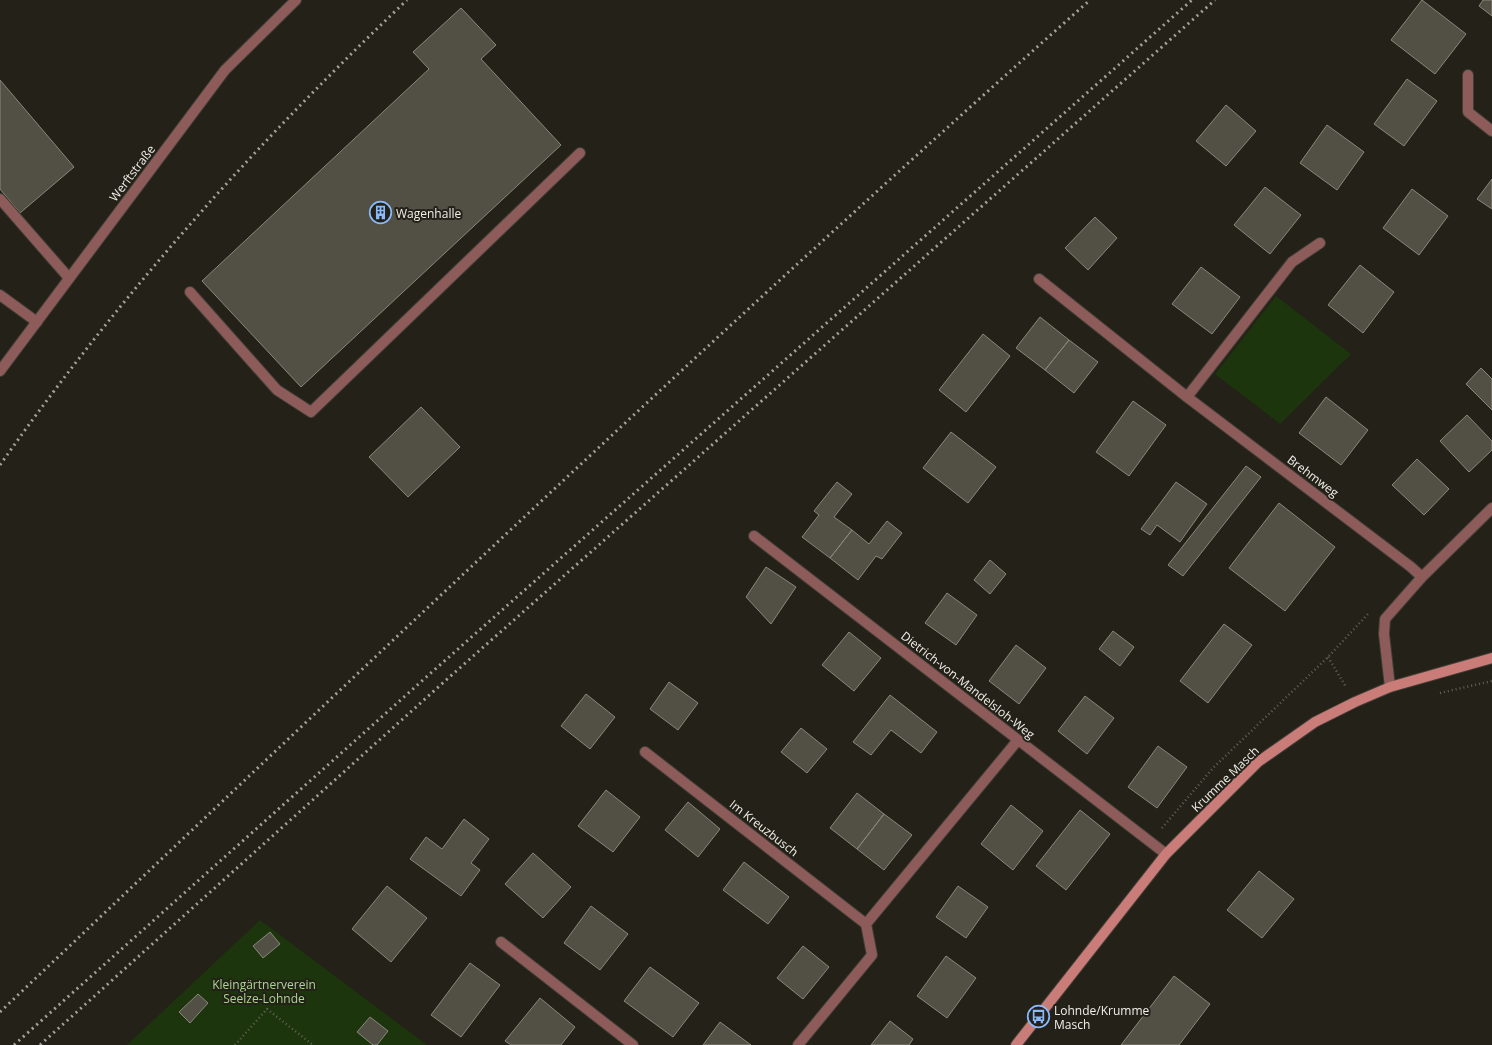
<svg xmlns="http://www.w3.org/2000/svg" width="1492" height="1045" font-family="'Open Sans',sans-serif">
<rect width="100%" height="100%" fill="#242118"/>
<path fill="#1c350d" d="M 1276,296 L 1351,354 L 1280,424 L 1215,374 Z
M 260,920 L 427,1045 L 127,1045 Z"/>
<path fill="#524f45" stroke="#8a877c" d="M 1422,0 L 1466,34 L 1435,74 L 1391,40 Z
M 1483,0 L 1492,0 L 1492,16 L 1479,6 Z
M 461,8 L 496,45 L 481,59 L 561,145 L 301,387 L 202,281 L 429,69 L 413,52 Z
M 1407,79 L 1437,101 L 1404,146 L 1374,124 Z
M 0,80 L 74,167 L 20,213 L 0,189 Z
M 1226,105 L 1256,131 L 1226,166 L 1196,141 Z
M 1327,125 L 1364,152 L 1337,190 L 1300,163 Z
M 1492,179 L 1492,209 L 1477,199 Z
M 1265,187 L 1301,215 L 1270,254 L 1234,225 Z
M 1412,189 L 1448,216 L 1419,255 L 1383,228 Z
M 1095,217 L 1117,238 L 1088,270 L 1065,248 Z
M 1360,265 L 1394,292 L 1363,333 L 1328,305 Z
M 1201,267 L 1240,297 L 1212,334 L 1172,304 Z
M 1040,317 L 1069,340 L 1045,370 L 1016,348 Z
M 983,334 L 1010,356 L 966,412 L 939,390 Z
M 1069,340 L 1098,362 L 1074,393 L 1045,370 Z
M 1481,368 L 1492,379 L 1492,410 L 1466,384 Z
M 1326,397 L 1368,430 L 1341,465 L 1299,433 Z
M 1133,401 L 1166,425 L 1129,476 L 1096,452 Z
M 421,407 L 460,447 L 408,497 L 369,457 Z
M 1467,415 L 1492,441 L 1492,450 L 1469,472 L 1440,441 Z
M 951,432 L 996,467 L 968,503 L 923,468 Z
M 1417,459 L 1449,489 L 1424,515 L 1392,485 Z
M 1246,466 L 1261,477 L 1183,576 L 1168,565 Z
M 837,482 L 852,494 L 834,517 L 852,530 L 830,558 L 802,537 L 819,515 L 814,511 Z
M 1176,482 L 1207,504 L 1180,542 L 1157,525 L 1150,535 L 1141,529 Z
M 1279,503 L 1335,547 L 1285,611 L 1229,568 Z
M 887,521 L 902,533 L 882,559 L 876,556 L 858,580 L 830,558 L 852,530 L 869,544 Z
M 990,560 L 1006,574 L 990,594 L 974,580 Z
M 766,567 L 796,587 L 771,624 L 746,597 Z
M 947,593 L 977,615 L 956,645 L 925,623 Z
M 1224,624 L 1252,645 L 1208,703 L 1180,681 Z
M 1113,631 L 1134,647 L 1120,666 L 1099,649 Z
M 849,632 L 881,658 L 854,691 L 822,665 Z
M 1016,645 L 1046,668 L 1019,704 L 989,681 Z
M 669,682 L 698,703 L 678,730 L 650,709 Z
M 586,694 L 615,717 L 590,749 L 561,726 Z
M 890,695 L 937,732 L 921,753 L 891,730 L 871,755 L 853,742 Z
M 1085,696 L 1114,718 L 1087,754 L 1058,731 Z
M 801,728 L 827,749 L 807,773 L 781,752 Z
M 1158,746 L 1187,767 L 1157,808 L 1128,787 Z
M 606,790 L 640,817 L 613,852 L 578,826 Z
M 857,793 L 884,814 L 857,849 L 830,828 Z
M 688,802 L 720,829 L 698,857 L 665,830 Z
M 1011,805 L 1043,831 L 1013,870 L 981,844 Z
M 1080,810 L 1110,834 L 1066,890 L 1036,866 Z
M 884,814 L 912,835 L 884,870 L 857,849 Z
M 464,819 L 489,839 L 471,863 L 480,870 L 461,896 L 410,859 L 426,837 L 442,849 Z
M 533,853 L 571,887 L 543,918 L 505,884 Z
M 744,862 L 789,897 L 768,924 L 723,890 Z
M 1259,871 L 1294,899 L 1262,938 L 1227,910 Z
M 387,886 L 427,918 L 391,962 L 352,929 Z
M 958,886 L 988,907 L 966,938 L 936,917 Z
M 591,906 L 628,934 L 600,970 L 564,943 Z
M 270,932 L 280,944 L 263,958 L 253,946 Z
M 803,946 L 829,967 L 803,999 L 777,978 Z
M 946,956 L 976,978 L 947,1018 L 917,996 Z
M 470,963 L 500,985 L 461,1037 L 431,1015 Z
M 650,967 L 699,1003 L 673,1037 L 624,1001 Z
M 1174,976 L 1210,1004 L 1179,1045 L 1121,1045 Z
M 198,994 L 208,1003 L 190,1023 L 179,1012 Z
M 540,998 L 575,1027 L 561,1045 L 511,1045 L 505,1041 Z
M 370,1017 L 388,1031 L 377,1045 L 373,1045 L 357,1032 Z
M 890,1021 L 913,1039 L 909,1045 L 871,1045 Z
M 720,1022 L 751,1045 L 703,1045 Z"/>
<g fill="none" stroke-linecap="round" stroke-linejoin="round">
<defs>
<path id="lane" d="M 0,199 L 69,278
M 190,292 L 277,390 L 311,412 L 580,153
M 0,295 L 37,322"/>
<path id="street" d="M 1468,75 L 1468,112 L 1492,131
M 1039,279 L 1187,397 L 1411,567 L 1422,577
M 0,371 L 225,70 L 296,0
M 1187,397 L 1292,262 L 1320,243
M 754,536 L 1166,854
M 1390,687 L 1384,634 L 1385,619 L 1422,577 L 1492,508
M 645,752 L 866,924 L 872,955 L 798,1045
M 866,924 L 1018,740
M 501,942 L 633,1045"/>
<path id="secondary" d="M 1016,1045 L 1166,854 L 1258,762 L 1315,722 L 1355,702 L 1390,687 L 1492,658"/>
</defs>
<use href="#lane" stroke="#413e35" stroke-width="12"/>
<use href="#street" stroke="#413e35" stroke-width="12"/>
<use href="#secondary" stroke="#413e35" stroke-width="12"/>
<path stroke="#646259" stroke-width="2.5" stroke-dasharray="1 3" stroke-linecap="butt" d="M 1328,657 L 1346,687
M 1440,693 L 1492,681
M 1162,828 L 1213,768 L 1328,657 L 1368,614
M 235,1045 L 267,1009 L 313,1045"/>
<use href="#lane" stroke="#8d5c5a" stroke-width="10"/>
<use href="#street" stroke="#8d5c5a" stroke-width="10"/>
<use href="#secondary" stroke="#ca7c79" stroke-width="10"/>
<path stroke="#a4a29b" stroke-width="3" stroke-dasharray="2 4" stroke-linecap="butt" d="M 0,465 C 119,296 257,142 407,0
M 0,1012 C 360,671 719,329 1090,0
M 14,1045 L 432,672 L 1192,0
M 40,1045 L 445,681 L 1215,0"/>
</g>
<defs>
<symbol id="building-ring" viewBox="-11 -11 22 22"><circle r="9.5" fill="#242118" stroke="#88bafc" stroke-width="1.5"/><path d="M-4-6H4V6H1V3H-1V6H-4ZM-2.5-4.3h1.7v1.8h-1.7ZM.8-4.3h1.7v1.8H.8ZM-2.5-1h1.7V.8h-1.7ZM.8-1h1.7V.8H.8Z" fill="#88bafc"/></symbol>
<symbol id="bus-ring" viewBox="-11 -11 22 22"><circle r="9.5" fill="#242118" stroke="#88bafc" stroke-width="1.5"/><path d="M-5-6H5V4H4V6H2V4H-2V6H-4V4H-5ZM-3.5-4V0h7V-4ZM-3.5 1.2v1.5H-2V1.2ZM2 1.2v1.5H3.5V1.2Z" fill="#88bafc"/></symbol>
</defs>
<g fill-rule="evenodd">
<use href="#building-ring" x="368" y="200" width="25" height="25"/>
<use href="#bus-ring" x="1026" y="1004" width="25" height="25"/>
</g>
<g text-anchor="middle" dominant-baseline="central" stroke-width="4" stroke-linejoin="round" paint-order="stroke">
<g font-size="12" fill="#f0efe8" stroke="#242118">
<text transform="translate(132 173) rotate(-53)">Werftstraße</text>
<text transform="translate(1313 476) rotate(37)">Brehmweg</text>
<text transform="translate(968 685) rotate(38)">Dietrich-von-Mandelsloh-Weg</text>
<text transform="translate(1225 779) rotate(-44)">Krumme Masch</text>
<text transform="translate(764 828) rotate(38)">Im Kreuzbusch</text>
</g>
<g font-size="12" fill="#f0efe8" stroke="#242118" text-anchor="start">
<text x="396" y="213">Wagenhalle</text>
<text x="1054" y="1010">Lohnde/Krumme<tspan x="1054" dy="14">Masch</tspan></text>
</g>
<g font-size="12" fill="#a7d98d" stroke="#242118">
<text x="264" y="984">Kleingärtnerverein<tspan x="264" dy="14">Seelze-Lohnde</tspan></text>
</g>
</g>
</svg>
